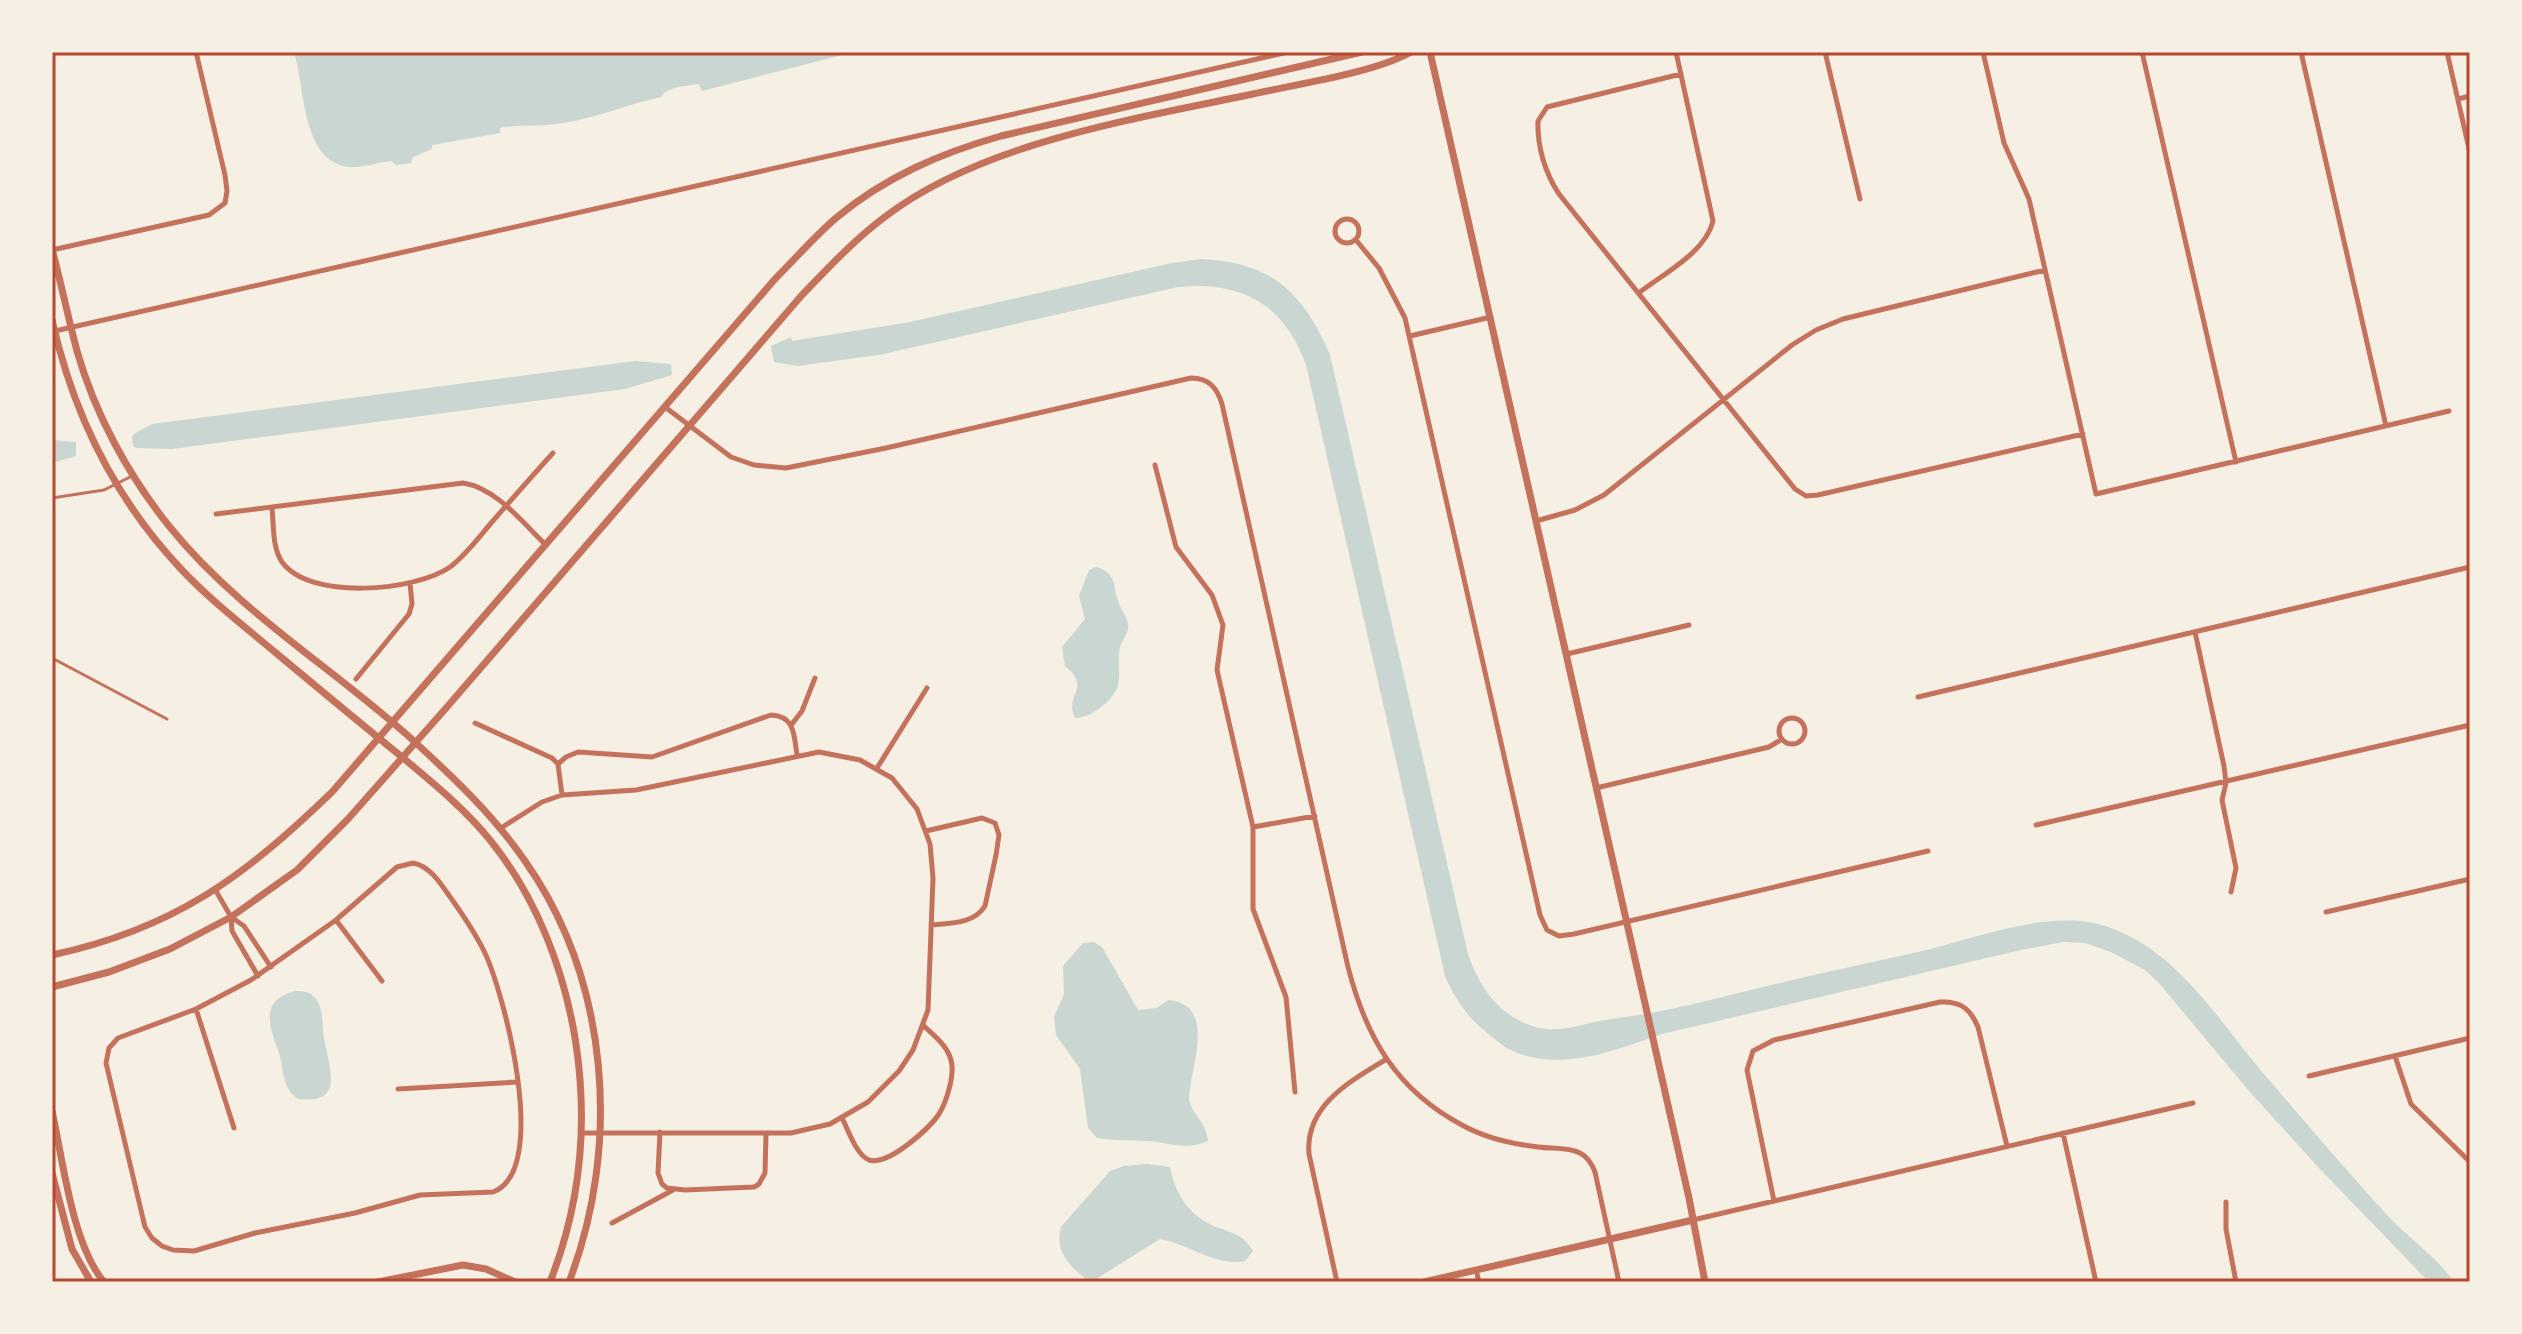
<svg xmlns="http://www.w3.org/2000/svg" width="2522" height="1334" font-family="Manrope,sans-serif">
<rect width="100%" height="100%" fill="#f6efe4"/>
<path fill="#c9d6d2" d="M 294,52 L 854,52 L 702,91 L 699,84 C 687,86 668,86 661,97 C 628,104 597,118 563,123 C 541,127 521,124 500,128 L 500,133 L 432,145 L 432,149 L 413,157 L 411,163 L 395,165 L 392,161 C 378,162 363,168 349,167 C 301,162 305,86 294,52 Z
M 1201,259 C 1271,262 1303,292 1330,355 L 1468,954 C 1480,989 1501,1019 1540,1028 C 1565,1033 1587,1022 1611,1019 C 1662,1013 1710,1000 1759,988 C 1812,975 1865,964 1918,952 C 1975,939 2050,907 2108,927 C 2178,951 2218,1020 2264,1074 C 2304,1121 2345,1169 2387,1215 C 2407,1237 2435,1255 2454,1282 L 2429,1282 L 2318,1167 L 2249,1091 L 2158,982 L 2145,970 L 2111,952 L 2085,943 L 2063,942 L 2021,950 L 1662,1034 C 1613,1051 1554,1075 1505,1047 C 1497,1042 1492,1036 1485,1031 C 1467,1017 1454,997 1445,976 L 1306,365 C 1284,304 1242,281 1178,287 L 879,355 L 797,366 L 774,362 L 771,346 L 791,337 L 792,341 L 910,322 L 1172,263 Z
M 635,361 L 671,364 L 672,375 L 625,389 L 172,449 L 136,448 L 133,446 L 132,435 L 152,424 Z
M 52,440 L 76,442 L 76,456 L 52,463 Z
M 1096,567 C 1116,572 1113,585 1118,601 C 1120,609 1127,616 1128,624 C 1130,632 1122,640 1120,647 C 1117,660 1121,673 1118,685 C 1114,700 1090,719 1075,718 C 1063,694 1093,689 1065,666 L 1062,647 L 1085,619 L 1079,596 L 1089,570 Z
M 1094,942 L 1102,947 L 1138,1010 L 1157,1008 L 1168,1000 C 1218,1004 1190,1067 1189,1099 C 1193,1117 1205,1119 1208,1141 C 1187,1150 1172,1144 1150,1141 C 1132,1140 1115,1141 1097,1138 L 1088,1128 L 1080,1069 L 1056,1035 L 1054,1017 L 1064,994 L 1063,966 L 1083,943 Z
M 295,991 C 302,991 308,991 313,996 C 325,1006 321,1024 324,1038 C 328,1066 347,1105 298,1099 C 282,1088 284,1070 279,1053 C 270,1027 258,1001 295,991 Z
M 1147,1164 L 1170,1167 C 1175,1194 1189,1216 1216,1227 C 1232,1233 1243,1234 1253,1251 L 1245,1261 C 1216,1267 1189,1244 1160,1239 L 1096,1279 L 1088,1281 C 1070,1266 1054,1252 1061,1227 L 1110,1171 L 1124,1166 Z"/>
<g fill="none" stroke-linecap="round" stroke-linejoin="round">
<path stroke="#c5725c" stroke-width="3" d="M 52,498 L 104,490 L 132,476
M 52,658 L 167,719"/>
<path stroke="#c5725c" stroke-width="5" d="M 1825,52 L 1860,199
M 1983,52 L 2004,143 L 2029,199 L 2096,494 L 2449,411
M 2142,52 L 2236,462
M 2301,52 L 2386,426
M 2447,52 L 2470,153
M 1681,74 L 1547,107 L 1538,121 C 1537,146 1545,173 1559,194 L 1795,489 L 1806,496 L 1818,495 L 2083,434
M 2458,99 L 2470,96
M1335 231a12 12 0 1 1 24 0a12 12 0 1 1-24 0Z
M 1356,240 L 1379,268 L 1405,318 L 1540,915 L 1547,930 L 1559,936 L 1574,934 L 1928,851
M 52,250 L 209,215 L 225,203 L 227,191 L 225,175 L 196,52
M 1640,292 C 1663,274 1706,252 1713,221 L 1676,52
M 55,331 L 1288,52
M 1410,336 L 1491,317
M 665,407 L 731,457 L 754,465 L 786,468 L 886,448 L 1191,378 C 1209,378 1217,388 1222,404 L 1348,967 C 1366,1037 1396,1090 1462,1125 C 1485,1138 1512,1144 1538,1147 C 1552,1149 1568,1147 1580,1153 C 1588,1157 1592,1164 1595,1172 L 1619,1282
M 1155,465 L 1176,547 L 1212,595 L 1223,625 L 1217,670 L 1253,827 L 1253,909 L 1286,997 L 1295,1092
M 272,509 C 274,526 272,547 282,562 C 310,601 416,591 450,567 C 466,555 479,537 492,522 C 512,499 532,476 553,453
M 216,514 L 463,483 C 496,488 522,522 545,544
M 1536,521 L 1575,510 L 1604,495 L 1792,345 L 1816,330 L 1843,319 L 2045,270
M 2195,632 L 2224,766 L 2226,783 L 2222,800 L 2236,868 L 2231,892
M 1567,654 L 1689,625
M 356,679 L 409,614 L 412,604 L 410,583
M 1918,697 L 2470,567
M1779 731a13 13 0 1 1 26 0a13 13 0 1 1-26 0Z
M 475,723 L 552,758 L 558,764 L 562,795
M 792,724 L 802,711 L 815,678
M 558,764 L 566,757 L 578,752 L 652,757 L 771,715 C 795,716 794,735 797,755
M 877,768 L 927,688
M 1596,788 L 1769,747 L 1782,739
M 2036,825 L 2470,725
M 1253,827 L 1315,816
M 501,828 L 542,802 L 562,795 L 636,790 L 819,752 L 860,760 L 892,778 L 917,809 L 930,844 L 933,878 L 928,1010 L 913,1050 L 899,1071 L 868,1102 L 830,1124 L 791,1133 L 581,1133
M 926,831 L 982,818 L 995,823 L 999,835 L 996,855 L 985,906 C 974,924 950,923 931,925
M 413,863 C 429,866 439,881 448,894 C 461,912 474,931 484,951 C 504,992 551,1171 493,1192 L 420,1195 L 355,1213 L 255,1233 L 194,1251 L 173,1250 L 162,1246 L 152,1238 L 145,1227 L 106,1063 L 109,1048 L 118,1038 L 196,1009 L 251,980 L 336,920 L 397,867 Z
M 216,891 L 231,917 L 232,931 L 258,976
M 2326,912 L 2470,879
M 231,917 L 244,926 L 271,967
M 336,920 L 382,981
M 196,1009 L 234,1128
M 2395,1056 L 2411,1104 L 2470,1162
M 2309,1076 L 2470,1038
M 398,1089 L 518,1082
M 842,1118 C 848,1129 856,1155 869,1160 C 888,1166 929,1129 939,1114 C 947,1101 955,1074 951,1060 C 947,1045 934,1036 924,1026
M 660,1132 L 658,1173 L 662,1184 L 667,1188 L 685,1190 L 754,1187 L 759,1184 L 765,1173 L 766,1133
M 2063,1133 L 2096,1282
M 1774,1201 L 1747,1070 L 1753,1051 L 1774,1040 L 1940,1002 C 1960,1001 1970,1008 1978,1027 L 2007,1146
M 2226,1202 L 2226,1229 L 2236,1282
M 1693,1220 L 2193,1103
M 612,1223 L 673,1190
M 1476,1270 L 1479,1282
M 1337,1282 L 1309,1154 C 1305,1106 1349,1082 1385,1060"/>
<path stroke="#c5725c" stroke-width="7" d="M 1430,52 L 1689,1198 L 1705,1282
M 52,249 C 61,283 68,317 77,351 C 95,414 128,475 169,526 C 238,612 335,669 416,743 C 455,779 494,816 525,861 C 610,982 621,1146 569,1282
M 52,320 C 73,413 115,499 181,569 C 210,600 244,626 276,653 C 318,688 360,723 402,757 C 433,783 465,809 490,840 C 537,898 565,972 576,1044 C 588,1125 580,1206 550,1282
M 52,955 C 174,929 244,877 332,792 L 775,279 C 795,259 815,236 836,218 C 885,177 941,153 1001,136 L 1362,52
M 52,987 L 109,972 L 170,949 L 231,917 L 297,870 L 348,819 L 447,707 L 802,295 C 829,267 855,239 886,216 C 984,142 1135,119 1253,94 C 1297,84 1374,73 1411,52
M 52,1111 C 63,1160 72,1244 104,1282
M 52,1173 L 72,1249 L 91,1282
M 378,1282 L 463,1265 L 486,1269 L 515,1282
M 1424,1282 L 1693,1220"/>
</g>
<rect width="2522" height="1334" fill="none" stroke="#f6efe4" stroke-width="108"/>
<rect x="54" y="54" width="2414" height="1226" fill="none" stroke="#b5482f" stroke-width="3"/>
</svg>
